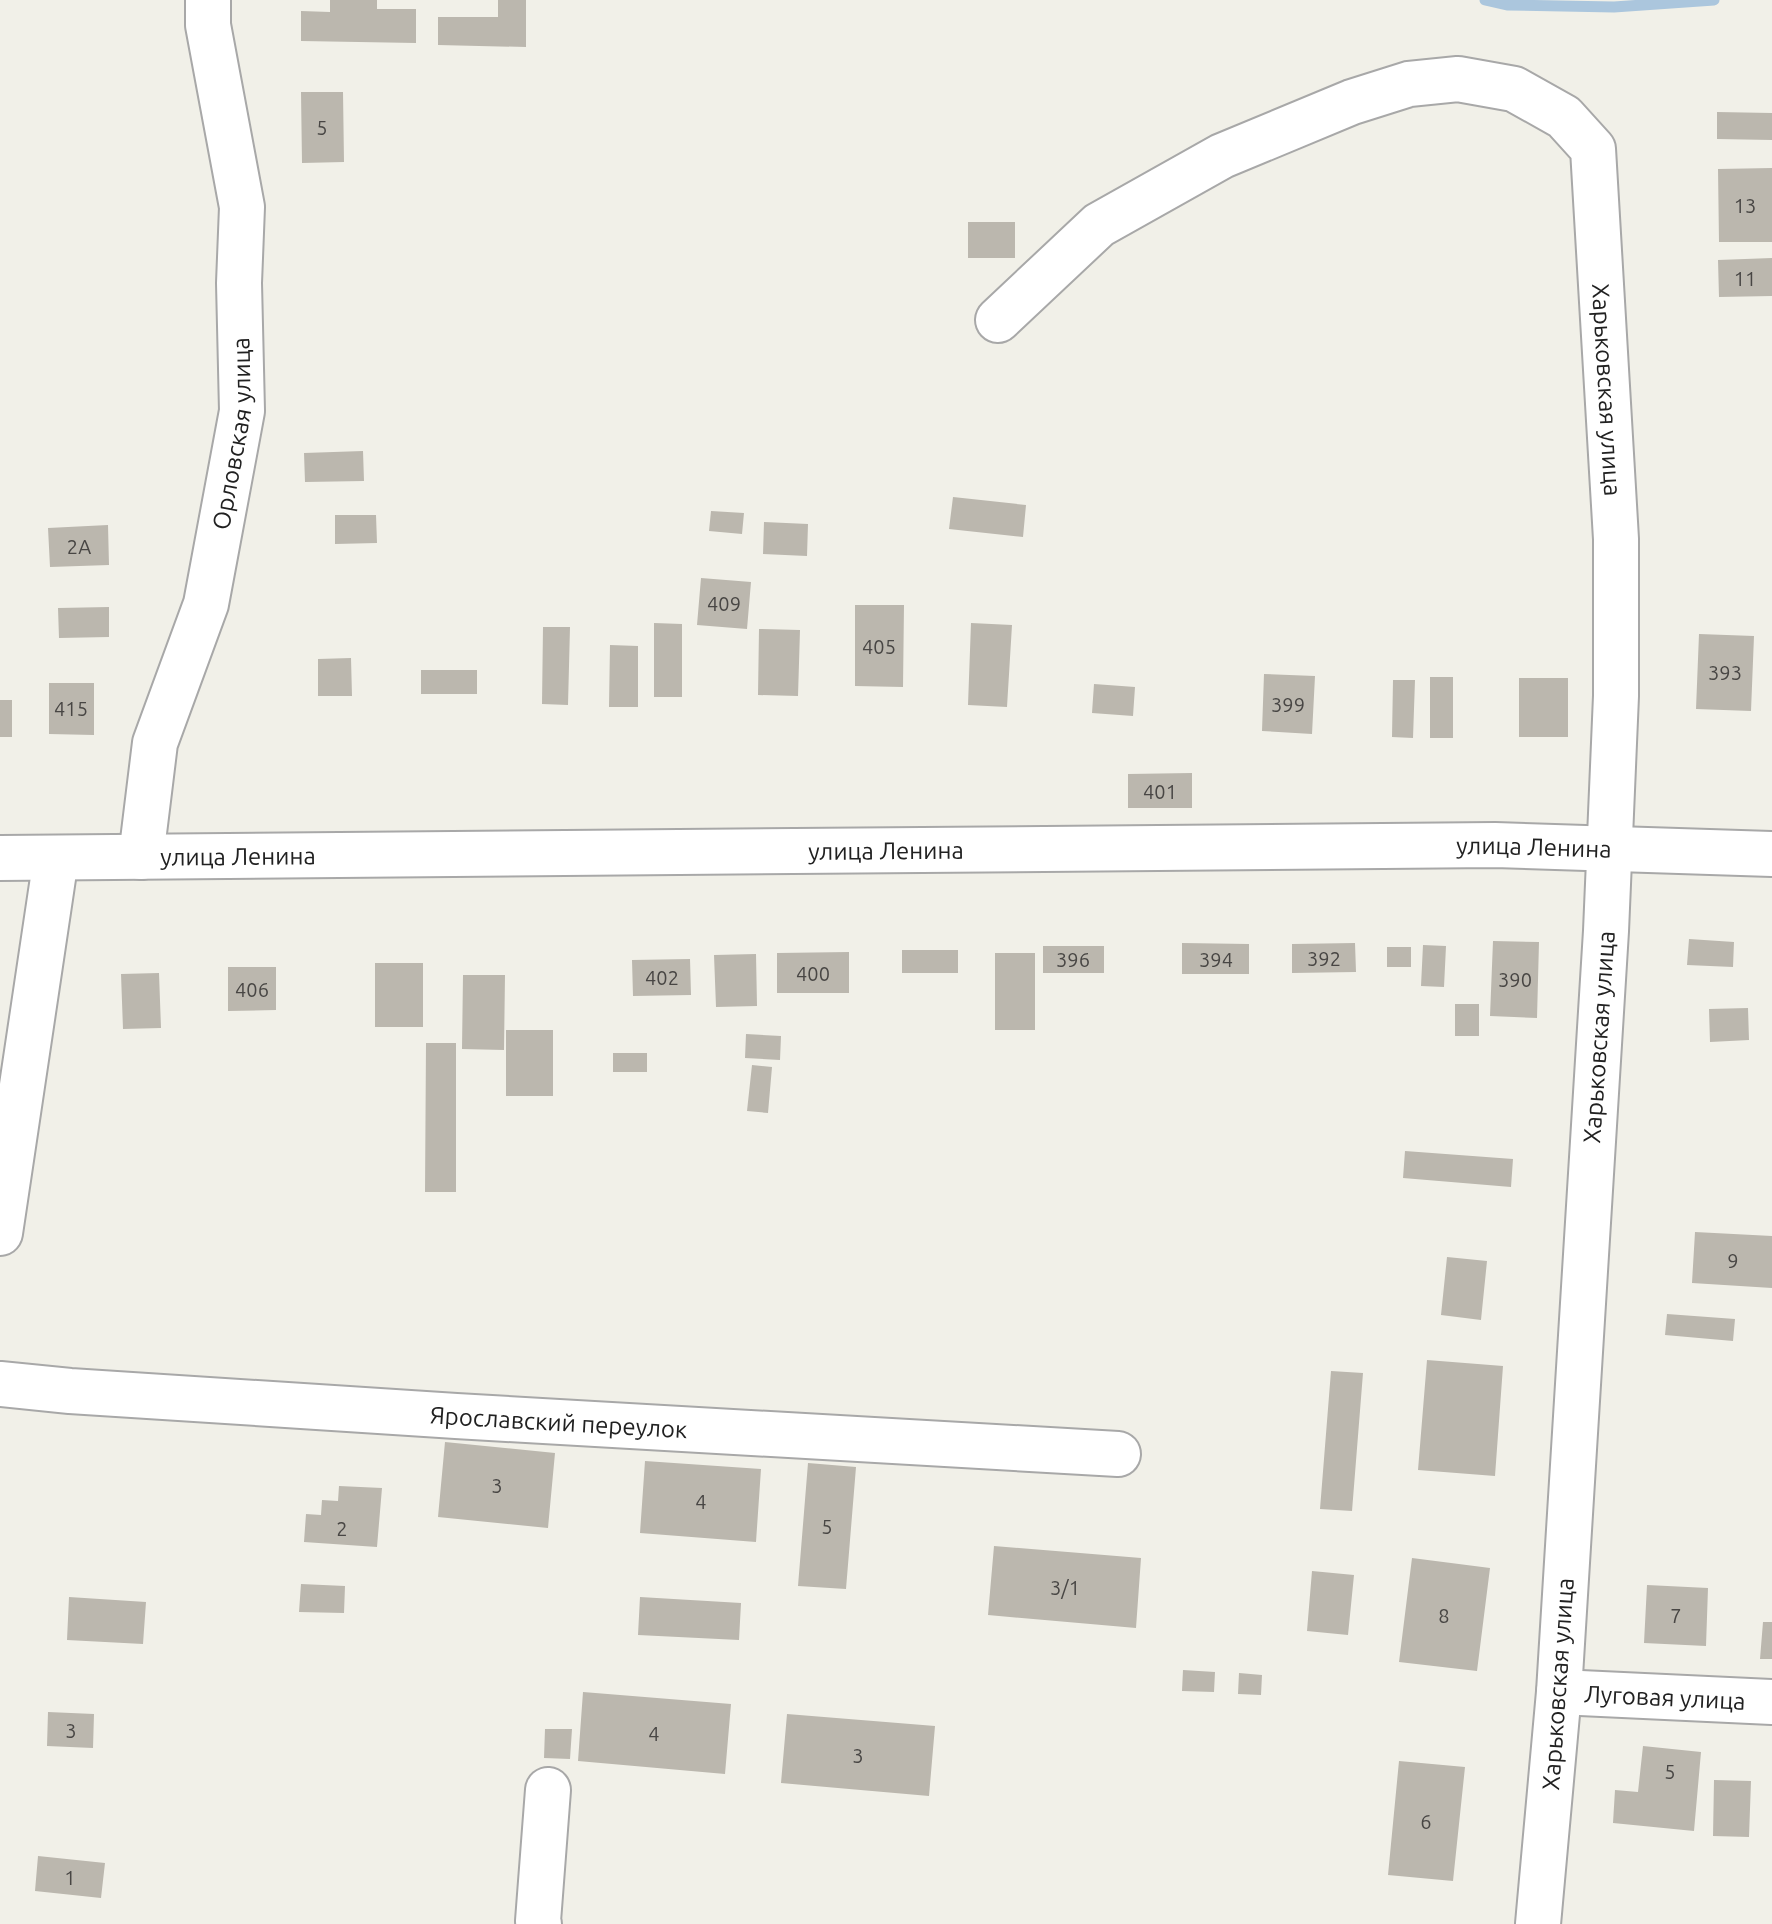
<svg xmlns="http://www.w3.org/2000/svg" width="1772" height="1924" font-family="Ubuntu,sans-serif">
<rect width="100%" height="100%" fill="#f1f0e8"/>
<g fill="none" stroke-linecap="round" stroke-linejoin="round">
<path stroke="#abc6dd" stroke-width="11" d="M 1485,0 L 1507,5 L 1614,7 L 1714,0"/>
</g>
<path fill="#bbb7ae" d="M 330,0 L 377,0 L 377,9 L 416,9 L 416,43 L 301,41 L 301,11 L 330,12 Z
M 498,0 L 526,0 L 526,47 L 438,45 L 438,17 L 498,17 Z
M 301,92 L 343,92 L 344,162 L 302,163 Z
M 1717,112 L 1772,113 L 1772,140 L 1717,139 Z
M 1772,168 L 1772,242 L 1719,242 L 1718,169 Z
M 968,222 L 1015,222 L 1015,258 L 968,258 Z
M 1772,258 L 1772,296 L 1719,297 L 1718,260 Z
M 363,451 L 364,481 L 305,482 L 304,453 Z
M 953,497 L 1026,505 L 1023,537 L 949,529 Z
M 711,511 L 744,513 L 742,534 L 709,531 Z
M 335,515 L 376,515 L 377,543 L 335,544 Z
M 764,522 L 808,524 L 807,556 L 763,554 Z
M 108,525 L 109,565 L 50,567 L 48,528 Z
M 701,578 L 751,582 L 747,629 L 697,625 Z
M 855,605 L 904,605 L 903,687 L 855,686 Z
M 109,607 L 109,637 L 59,638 L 58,608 Z
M 654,623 L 682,624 L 682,697 L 654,697 Z
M 971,623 L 1012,625 L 1007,707 L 968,705 Z
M 543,627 L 570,627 L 568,705 L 542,704 Z
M 759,629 L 800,630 L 798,696 L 758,695 Z
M 1699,634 L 1754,636 L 1751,711 L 1696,709 Z
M 610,645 L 638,646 L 638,707 L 609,707 Z
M 351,658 L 352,696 L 318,696 L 318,659 Z
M 421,670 L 477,670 L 477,694 L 421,694 Z
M 1264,674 L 1315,676 L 1312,734 L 1262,731 Z
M 1430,677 L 1453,677 L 1453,738 L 1430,738 Z
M 1519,678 L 1568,678 L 1568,737 L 1519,737 Z
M 1393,680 L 1415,680 L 1413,738 L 1392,737 Z
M 49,683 L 94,683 L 94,735 L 49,734 Z
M 1094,684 L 1135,687 L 1133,716 L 1092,713 Z
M 0,700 L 12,700 L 12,737 L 0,737 Z
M 1192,773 L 1192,808 L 1128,808 L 1128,774 Z
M 1689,939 L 1734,942 L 1733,967 L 1687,965 Z
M 1493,941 L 1539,942 L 1537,1018 L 1490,1016 Z
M 1182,943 L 1249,944 L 1249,974 L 1182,974 Z
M 1355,943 L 1356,972 L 1292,973 L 1292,944 Z
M 1423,945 L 1446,946 L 1444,987 L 1421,986 Z
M 1043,946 L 1104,946 L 1104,973 L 1043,973 Z
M 1387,947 L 1411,947 L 1411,967 L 1387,967 Z
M 902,950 L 958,950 L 958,973 L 902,973 Z
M 849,952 L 849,993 L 777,993 L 777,953 Z
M 995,953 L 1035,953 L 1035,1030 L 995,1030 Z
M 756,954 L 757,1006 L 716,1007 L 714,955 Z
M 690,959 L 691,995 L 633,996 L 632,960 Z
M 375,963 L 423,963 L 423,1027 L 375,1027 Z
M 228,967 L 276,967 L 276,1010 L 228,1011 Z
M 159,973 L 161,1028 L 123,1029 L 121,974 Z
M 463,975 L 505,975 L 504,1050 L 462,1049 Z
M 1455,1004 L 1479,1004 L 1479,1036 L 1455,1036 Z
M 1748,1008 L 1749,1040 L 1710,1042 L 1709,1009 Z
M 506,1030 L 553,1030 L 553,1096 L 506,1096 Z
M 746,1034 L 781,1036 L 780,1060 L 745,1058 Z
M 426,1043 L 456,1043 L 456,1192 L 425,1192 Z
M 613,1053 L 647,1053 L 647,1072 L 613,1072 Z
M 752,1065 L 772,1067 L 768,1113 L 747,1111 Z
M 1405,1151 L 1513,1159 L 1511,1187 L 1403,1178 Z
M 1695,1232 L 1772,1236 L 1772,1288 L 1692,1283 Z
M 1447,1257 L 1487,1261 L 1481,1320 L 1441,1315 Z
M 1667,1314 L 1735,1319 L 1733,1341 L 1665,1335 Z
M 1427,1360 L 1503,1366 L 1495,1476 L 1418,1470 Z
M 1331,1371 L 1363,1373 L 1352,1511 L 1320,1509 Z
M 445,1442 L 555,1453 L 548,1528 L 438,1517 Z
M 645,1461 L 761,1469 L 756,1542 L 640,1533 Z
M 808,1463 L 856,1467 L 846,1589 L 798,1586 Z
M 339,1486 L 382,1488 L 377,1547 L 304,1542 L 306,1514 L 321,1515 L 322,1500 L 338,1501 Z
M 994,1546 L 1141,1558 L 1136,1628 L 988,1615 Z
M 1412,1558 L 1490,1568 L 1477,1671 L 1399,1662 Z
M 1312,1571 L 1354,1575 L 1348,1635 L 1307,1631 Z
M 301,1584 L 345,1586 L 344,1613 L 299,1612 Z
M 1647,1585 L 1708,1588 L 1706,1646 L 1644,1643 Z
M 69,1597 L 146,1602 L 143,1644 L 67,1640 Z
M 640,1597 L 741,1603 L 739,1640 L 638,1635 Z
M 1763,1622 L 1772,1622 L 1772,1659 L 1760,1659 Z
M 1183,1670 L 1215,1672 L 1214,1692 L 1182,1691 Z
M 1239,1673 L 1262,1675 L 1261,1695 L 1238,1694 Z
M 583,1692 L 731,1704 L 725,1774 L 578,1761 Z
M 48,1712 L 94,1714 L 93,1748 L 47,1746 Z
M 787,1714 L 935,1726 L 929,1796 L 781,1783 Z
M 545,1729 L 572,1729 L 570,1759 L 544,1758 Z
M 1643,1746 L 1701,1752 L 1694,1831 L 1613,1823 L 1615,1790 L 1638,1792 Z
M 1399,1761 L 1465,1767 L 1453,1881 L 1388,1875 Z
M 1714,1780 L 1751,1781 L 1749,1837 L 1713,1836 Z
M 38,1856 L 105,1863 L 101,1898 L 35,1891 Z"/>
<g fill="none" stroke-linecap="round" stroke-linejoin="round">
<defs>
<g id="minor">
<path id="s1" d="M 998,320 L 1099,225 L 1222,156 L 1352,102 L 1409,84 L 1458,79 L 1514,89 L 1564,117 L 1593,149 L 1616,539 L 1616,696 L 1606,931 L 1559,1692 L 1538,1924"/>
<path id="s2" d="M 141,857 L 155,743 L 206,604 L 242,411 L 239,283 L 242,207 L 208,25 L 208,0"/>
<path id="s3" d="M 0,858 L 1495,845 L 1772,854"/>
<path d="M 0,1233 L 56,858"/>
<path id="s4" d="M 0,1384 L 70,1391 L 456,1416 L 1118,1454"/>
<path id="s5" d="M 1559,1692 L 1772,1702"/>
<path d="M 539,1924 L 538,1921 L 548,1790"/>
</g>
</defs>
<use href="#minor" stroke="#a8a8a8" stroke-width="48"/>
<use href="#minor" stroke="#fff" stroke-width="44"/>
</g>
<g text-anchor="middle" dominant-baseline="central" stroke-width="6" stroke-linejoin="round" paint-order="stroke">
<g font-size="20" fill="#484644">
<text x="322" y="127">5</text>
<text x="1745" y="205">13</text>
<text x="1745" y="278">11</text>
<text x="79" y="546">2А</text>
<text x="724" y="603">409</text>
<text x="879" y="646">405</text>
<text x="1725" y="672">393</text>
<text x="1288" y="704">399</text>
<text x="71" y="708">415</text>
<text x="1160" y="791">401</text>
<text x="1324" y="958">392</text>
<text x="1073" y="959">396</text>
<text x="1216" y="959">394</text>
<text x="813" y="973">400</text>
<text x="662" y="977">402</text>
<text x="1515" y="979">390</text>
<text x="252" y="989">406</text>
<text x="1733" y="1260">9</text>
<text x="497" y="1485">3</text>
<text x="701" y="1501">4</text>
<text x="827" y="1526">5</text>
<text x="342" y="1528">2</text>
<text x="1065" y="1587">3/1</text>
<text x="1444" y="1615">8</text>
<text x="1676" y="1615">7</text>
<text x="71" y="1730">3</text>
<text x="654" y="1733">4</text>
<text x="858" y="1755">3</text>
<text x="1670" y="1771">5</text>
<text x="1426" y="1821">6</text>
<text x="70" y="1877">1</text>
</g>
<g font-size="24" fill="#212121" stroke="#fff">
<text stroke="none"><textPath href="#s1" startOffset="928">Харьковская улица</textPath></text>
<text stroke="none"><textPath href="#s2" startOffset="436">Орловская улица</textPath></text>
<text stroke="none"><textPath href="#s3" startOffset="1534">улица Ленина</textPath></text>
<text stroke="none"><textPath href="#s3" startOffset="886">улица Ленина</textPath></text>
<text stroke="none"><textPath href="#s3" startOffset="238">улица Ленина</textPath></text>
<text transform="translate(1599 1037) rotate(-86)">Харьковская улица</text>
<text stroke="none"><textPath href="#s4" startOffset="560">Ярославский переулок</textPath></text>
<text transform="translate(1558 1684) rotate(-86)">Харьковская улица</text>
<text stroke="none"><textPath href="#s5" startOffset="106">Луговая улица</textPath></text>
</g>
</g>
</svg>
